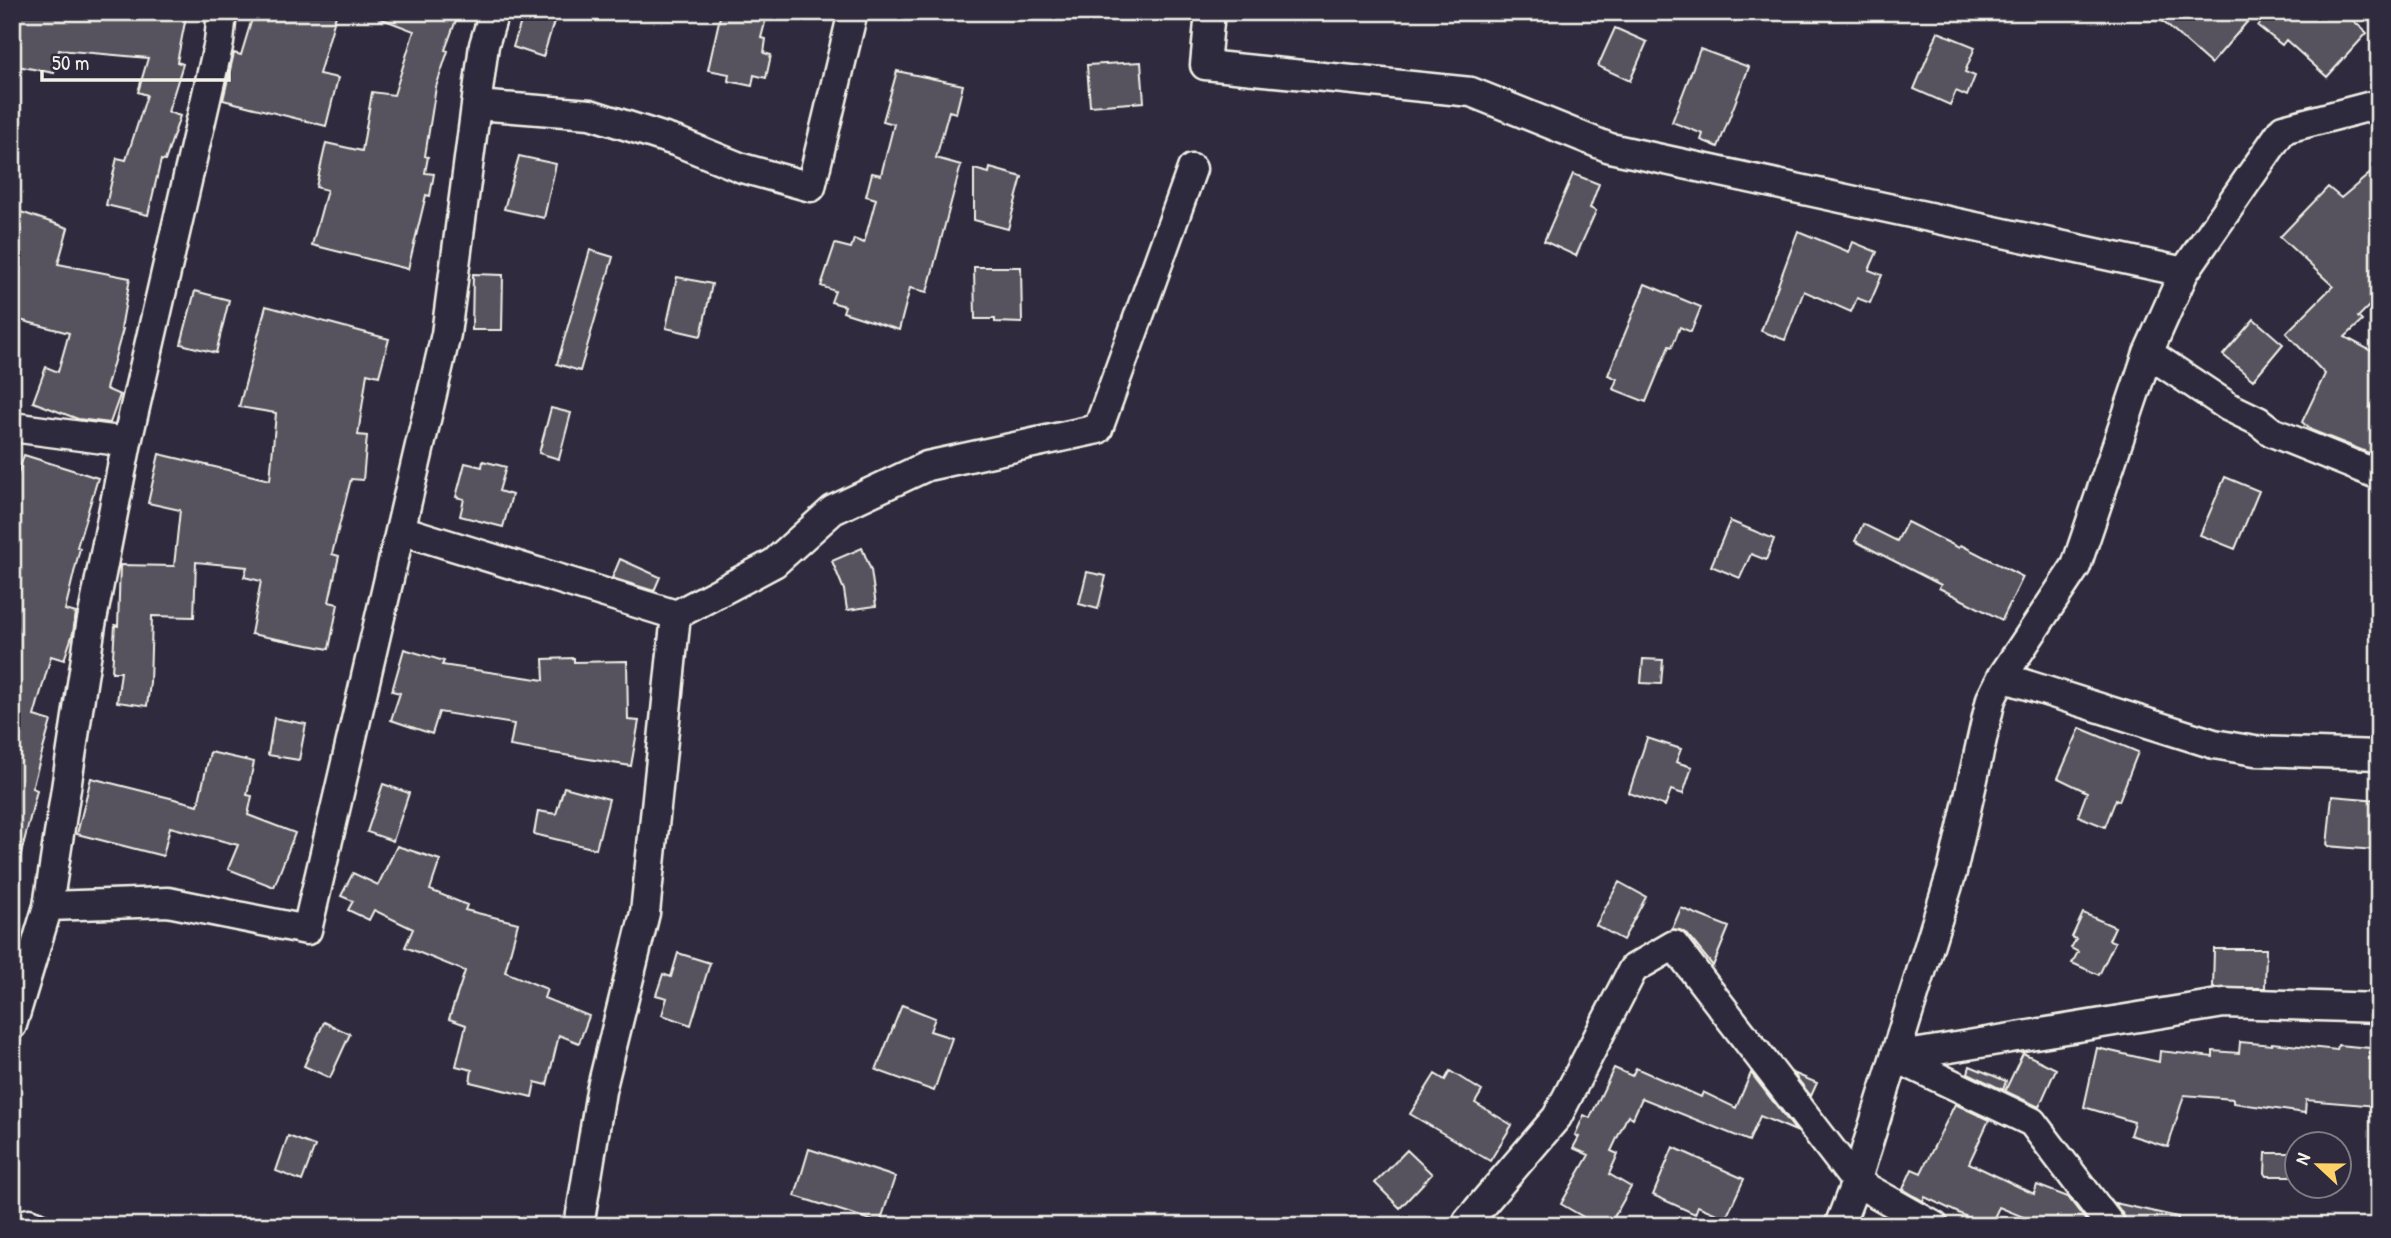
<svg xmlns="http://www.w3.org/2000/svg" width="2391" height="1238" font-family="'Patrick Hand',sans-serif">
<rect width="100%" height="100%" fill="#2f2a3d"/>
<filter id="ink" filterUnits="userSpaceOnUse"><feTurbulence type="fractalNoise" baseFrequency=".0143" numOctaves="2"/><feDisplacementMap in="SourceGraphic" scale="14" xChannelSelector="R" yChannelSelector="G"/><feConvolveMatrix kernelMatrix="1 2 1 2 8 2 1 2 1" color-interpolation-filters="sRGB"/></filter>
<g filter="url(#ink)">
<path fill="#56525f" stroke="#f4f1e8" stroke-width="2" d="M 12,12 L 187,12 L 177,62 L 183,64 L 168,112 L 180,116 L 165,161 L 161,160 L 148,215 L 106,205 L 117,158 L 126,160 L 147,95 L 138,92 L 148,58 L 59,50 L 54,73 L 12,65 Z
M 254,12 L 337,12 L 319,74 L 338,78 L 326,126 L 223,100 L 234,53 L 241,55 Z
M 370,12 L 459,12 L 445,50 L 448,51 L 436,87 L 425,156 L 428,157 L 425,173 L 434,174 L 430,196 L 426,195 L 408,269 L 312,245 L 327,190 L 316,187 L 326,143 L 362,151 L 372,92 L 394,95 L 414,31 L 369,14 Z
M 524,12 L 557,12 L 543,57 L 513,47 Z
M 721,12 L 735,12 L 766,19 L 761,38 L 766,39 L 764,53 L 771,55 L 766,78 L 754,75 L 752,86 L 728,81 L 729,74 L 708,70 Z
M 2152,12 L 2235,12 L 2247,22 L 2211,64 Z
M 2269,12 L 2344,12 L 2367,33 L 2327,77 L 2286,40 L 2282,45 L 2258,26 Z
M 1615,28 L 1647,42 L 1630,81 L 1598,66 Z
M 1938,32 L 1975,47 L 1965,72 L 1975,76 L 1967,96 L 1956,91 L 1950,105 L 1914,89 Z
M 1700,49 L 1749,67 L 1718,147 L 1701,140 L 1703,134 L 1672,122 Z
M 1141,62 L 1144,102 L 1090,106 L 1087,65 Z
M 897,71 L 963,85 L 956,113 L 949,111 L 936,158 L 961,165 L 927,292 L 910,288 L 899,330 L 843,312 L 845,306 L 831,302 L 835,291 L 821,286 L 835,244 L 851,248 L 854,239 L 864,243 L 876,199 L 866,196 L 872,173 L 881,175 L 894,124 L 883,121 Z
M 519,156 L 556,164 L 544,218 L 504,209 Z
M 2379,166 L 2379,296 L 2358,317 L 2362,321 L 2345,337 L 2379,355 L 2379,392 L 2370,408 L 2379,411 L 2379,457 L 2311,430 L 2302,422 L 2325,374 L 2286,333 L 2333,286 L 2280,237 L 2328,187 L 2341,198 Z
M 990,168 L 1022,177 L 1008,229 L 974,220 L 974,169 L 989,173 Z
M 1573,174 L 1599,184 L 1590,208 L 1596,211 L 1576,256 L 1544,241 Z
M 12,209 L 68,228 L 58,264 L 130,278 L 121,329 L 123,329 L 106,389 L 120,395 L 110,423 L 78,419 L 33,402 L 46,367 L 58,372 L 69,333 L 12,318 Z
M 1798,231 L 1849,252 L 1853,242 L 1877,252 L 1869,270 L 1882,275 L 1870,303 L 1857,298 L 1851,312 L 1804,291 L 1785,340 L 1761,331 Z
M 590,250 L 613,257 L 580,371 L 557,364 Z
M 974,267 L 1021,267 L 1022,323 L 995,322 L 995,319 L 975,319 Z
M 473,274 L 503,275 L 502,330 L 472,330 Z
M 677,277 L 712,284 L 701,336 L 666,328 Z
M 1645,284 L 1701,307 L 1691,332 L 1680,327 L 1672,347 L 1669,346 L 1646,402 L 1613,389 L 1617,379 L 1608,375 Z
M 195,291 L 229,300 L 216,353 L 181,344 Z
M 266,306 L 389,339 L 379,376 L 367,373 L 358,435 L 367,436 L 363,480 L 351,479 L 332,554 L 339,556 L 329,602 L 338,604 L 329,649 L 251,634 L 261,581 L 244,577 L 247,567 L 196,562 L 194,617 L 152,616 L 150,683 L 147,706 L 117,702 L 121,672 L 112,672 L 115,625 L 118,626 L 120,565 L 174,566 L 180,510 L 148,503 L 159,454 L 270,480 L 276,413 L 239,407 Z
M 2254,319 L 2283,344 L 2253,380 L 2223,355 Z
M 551,408 L 571,413 L 559,459 L 539,453 Z
M 24,455 L 98,478 L 77,547 L 80,548 L 65,610 L 76,613 L 73,633 L 64,660 L 51,656 L 34,716 L 51,721 L 32,788 L 37,790 L 20,858 L 12,857 L 12,478 L 16,480 Z
M 483,461 L 506,467 L 499,491 L 512,495 L 503,527 L 460,516 L 464,499 L 456,497 L 465,463 L 482,467 Z
M 2225,477 L 2259,491 L 2235,549 L 2200,535 Z
M 1730,521 L 1774,539 L 1766,560 L 1751,554 L 1740,578 L 1711,566 Z
M 1907,522 L 1959,548 L 1961,545 L 2023,577 L 2002,620 L 1939,588 L 1941,585 L 1855,541 L 1863,524 L 1897,541 Z
M 862,548 L 871,570 L 876,606 L 847,610 L 844,590 L 832,561 Z
M 620,559 L 660,577 L 654,591 L 612,578 Z
M 1087,572 L 1106,576 L 1098,609 L 1079,604 Z
M 404,649 L 444,661 L 442,665 L 544,680 L 543,659 L 574,658 L 574,662 L 627,661 L 628,720 L 639,721 L 631,766 L 510,746 L 514,724 L 439,712 L 432,734 L 391,720 L 400,693 L 392,691 Z
M 1643,659 L 1663,660 L 1661,684 L 1641,683 Z
M 274,718 L 306,724 L 299,760 L 268,755 Z
M 2080,728 L 2138,752 L 2119,801 L 2116,799 L 2105,827 L 2078,816 L 2087,792 L 2058,778 Z
M 1647,738 L 1681,749 L 1676,762 L 1692,767 L 1683,794 L 1671,790 L 1665,806 L 1629,793 Z
M 210,752 L 254,762 L 247,795 L 252,796 L 248,815 L 295,833 L 274,887 L 228,869 L 238,845 L 170,827 L 163,856 L 77,834 L 91,778 L 198,805 Z
M 383,784 L 409,793 L 393,841 L 367,832 Z
M 564,787 L 609,799 L 596,849 L 534,834 L 538,811 L 556,814 Z
M 2332,796 L 2378,800 L 2374,850 L 2327,846 Z
M 397,846 L 440,860 L 430,890 L 467,905 L 465,910 L 518,923 L 505,972 L 547,989 L 544,998 L 589,1016 L 579,1043 L 559,1035 L 547,1085 L 535,1082 L 532,1097 L 470,1082 L 472,1070 L 456,1066 L 466,1025 L 449,1019 L 465,971 L 405,947 L 413,929 L 374,910 L 369,920 L 348,910 L 353,901 L 341,896 L 353,873 L 378,885 Z
M 1619,882 L 1646,897 L 1623,940 L 1596,925 Z
M 1681,908 L 1729,927 L 1713,966 L 1687,934 L 1680,930 L 1672,929 Z
M 2083,913 L 2115,927 L 2109,940 L 2115,942 L 2099,975 L 2072,963 L 2078,952 L 2071,948 L 2076,939 L 2072,937 Z
M 2214,949 L 2266,949 L 2265,988 L 2213,988 Z
M 678,953 L 710,963 L 691,1025 L 662,1015 L 667,998 L 656,995 L 663,974 L 671,977 Z
M 902,1005 L 935,1018 L 930,1031 L 952,1038 L 934,1091 L 876,1070 Z
M 324,1022 L 350,1034 L 330,1078 L 304,1066 Z
M 2240,1042 L 2272,1045 L 2272,1043 L 2337,1050 L 2338,1045 L 2370,1048 L 2369,1059 L 2379,1060 L 2377,1106 L 2306,1100 L 2305,1113 L 2233,1103 L 2233,1099 L 2184,1095 L 2168,1147 L 2130,1135 L 2134,1122 L 2084,1107 L 2097,1048 L 2159,1062 L 2160,1051 L 2213,1057 L 2213,1051 L 2239,1053 Z
M 2023,1053 L 2056,1069 L 2039,1107 L 2005,1091 Z
M 1970,1066 L 2006,1081 L 2003,1090 L 1968,1073 Z
M 1614,1068 L 1632,1076 L 1636,1068 L 1701,1097 L 1703,1092 L 1736,1108 L 1751,1073 L 1796,1131 L 1760,1116 L 1749,1141 L 1642,1098 L 1633,1118 L 1628,1115 L 1611,1151 L 1618,1154 L 1609,1174 L 1631,1187 L 1609,1226 L 1599,1226 L 1561,1204 L 1589,1155 L 1573,1148 L 1579,1137 L 1575,1135 L 1584,1115 L 1590,1118 Z
M 1450,1071 L 1482,1091 L 1475,1103 L 1512,1125 L 1490,1161 L 1410,1114 L 1435,1074 L 1445,1080 Z
M 1793,1073 L 1817,1083 L 1811,1096 Z
M 1955,1104 L 1989,1120 L 1969,1163 L 2034,1194 L 2037,1185 L 2068,1197 L 2090,1226 L 2045,1226 L 1999,1207 L 1990,1226 L 1965,1226 L 1969,1218 L 1925,1197 L 1923,1201 L 1903,1189 L 1912,1169 L 1921,1173 Z
M 288,1136 L 315,1146 L 302,1181 L 276,1171 Z
M 1673,1147 L 1744,1179 L 1726,1218 L 1698,1206 L 1695,1214 L 1653,1195 Z
M 809,1149 L 895,1177 L 880,1223 L 795,1196 Z
M 1407,1150 L 1432,1174 L 1400,1208 L 1375,1183 Z
M 2266,1153 L 2297,1153 L 2297,1176 L 2267,1176 L 2265,1173 Z
M 2115,1203 L 2178,1217 L 2177,1226 L 2127,1226 L 2124,1216 Z"/>
<g fill="none" stroke-linecap="round" stroke-linejoin="round">
<defs>
<path id="minor" d="M 1210,12 L 1205,65 L 1471,92 L 1610,148 L 2184,272
M 476,105 L 590,114 L 678,142 L 742,168 L 811,187 L 853,12
M 2148,353 L 2229,407 L 2258,421 L 2272,432 L 2379,475
M 12,427 L 127,442
M 401,530 L 676,615 L 645,913 L 601,1091 L 579,1226
M 676,615 L 774,563 L 833,510 L 927,466 L 1098,429 L 1192,169
M 2002,677 L 2214,744 L 2255,751 L 2379,755
M 48,906 L 168,902 L 307,930 L 446,334 L 484,45 L 494,12
M 12,1025 L 48,906 L 91,625 L 127,442 L 219,42 L 222,12
M 1895,1057 L 2224,1003 L 2379,1008
M 1895,1057 L 2032,1122 L 2111,1226
M 19,1226 L 29,1223 L 37,1226
M 1466,1226 L 1468,1221 L 1557,1117 L 1633,969 L 1674,945 L 1856,1182 L 1934,1226
M 1839,1226 L 1856,1182 L 1952,872 L 1991,699 L 2002,677 L 2076,566 L 2148,353 L 2184,272 L 2283,129 L 2379,104"/>
</defs>
<use href="#minor" stroke="#f4f1e8" stroke-width="33"/>
<use href="#minor" stroke="#2f2a3d" stroke-width="28"/>
</g>
</g>
<rect width="2391" height="1238" fill="none" stroke="#2f2a3d" stroke-width="42"/>
<rect x="21" y="21" width="2349" height="1196" fill="none" stroke="#f4f1e8" stroke-width="2.5" filter="url(#ink)"/>
<g transform="translate(2318 1165) rotate(292)"><circle r="33" fill="#2f2a3d" stroke="#7e7a81" stroke-width="2"/>
<path d="M0-5L12 26L0 18L-12 26Z" fill="#ffd166"/>
<text y="-10" font-size="19" font-weight="bold" text-anchor="middle" fill="#f4f1e8">N</text>
</g>
<path d="M42 70v10h187v-10" fill="none" stroke="#f4f1e8" stroke-width="3.5"/>
<text x="52" y="70" font-size="21" fill="#f4f1e8" stroke="#2f2a3d" stroke-width="5" paint-order="stroke">50 m</text>
</svg>
